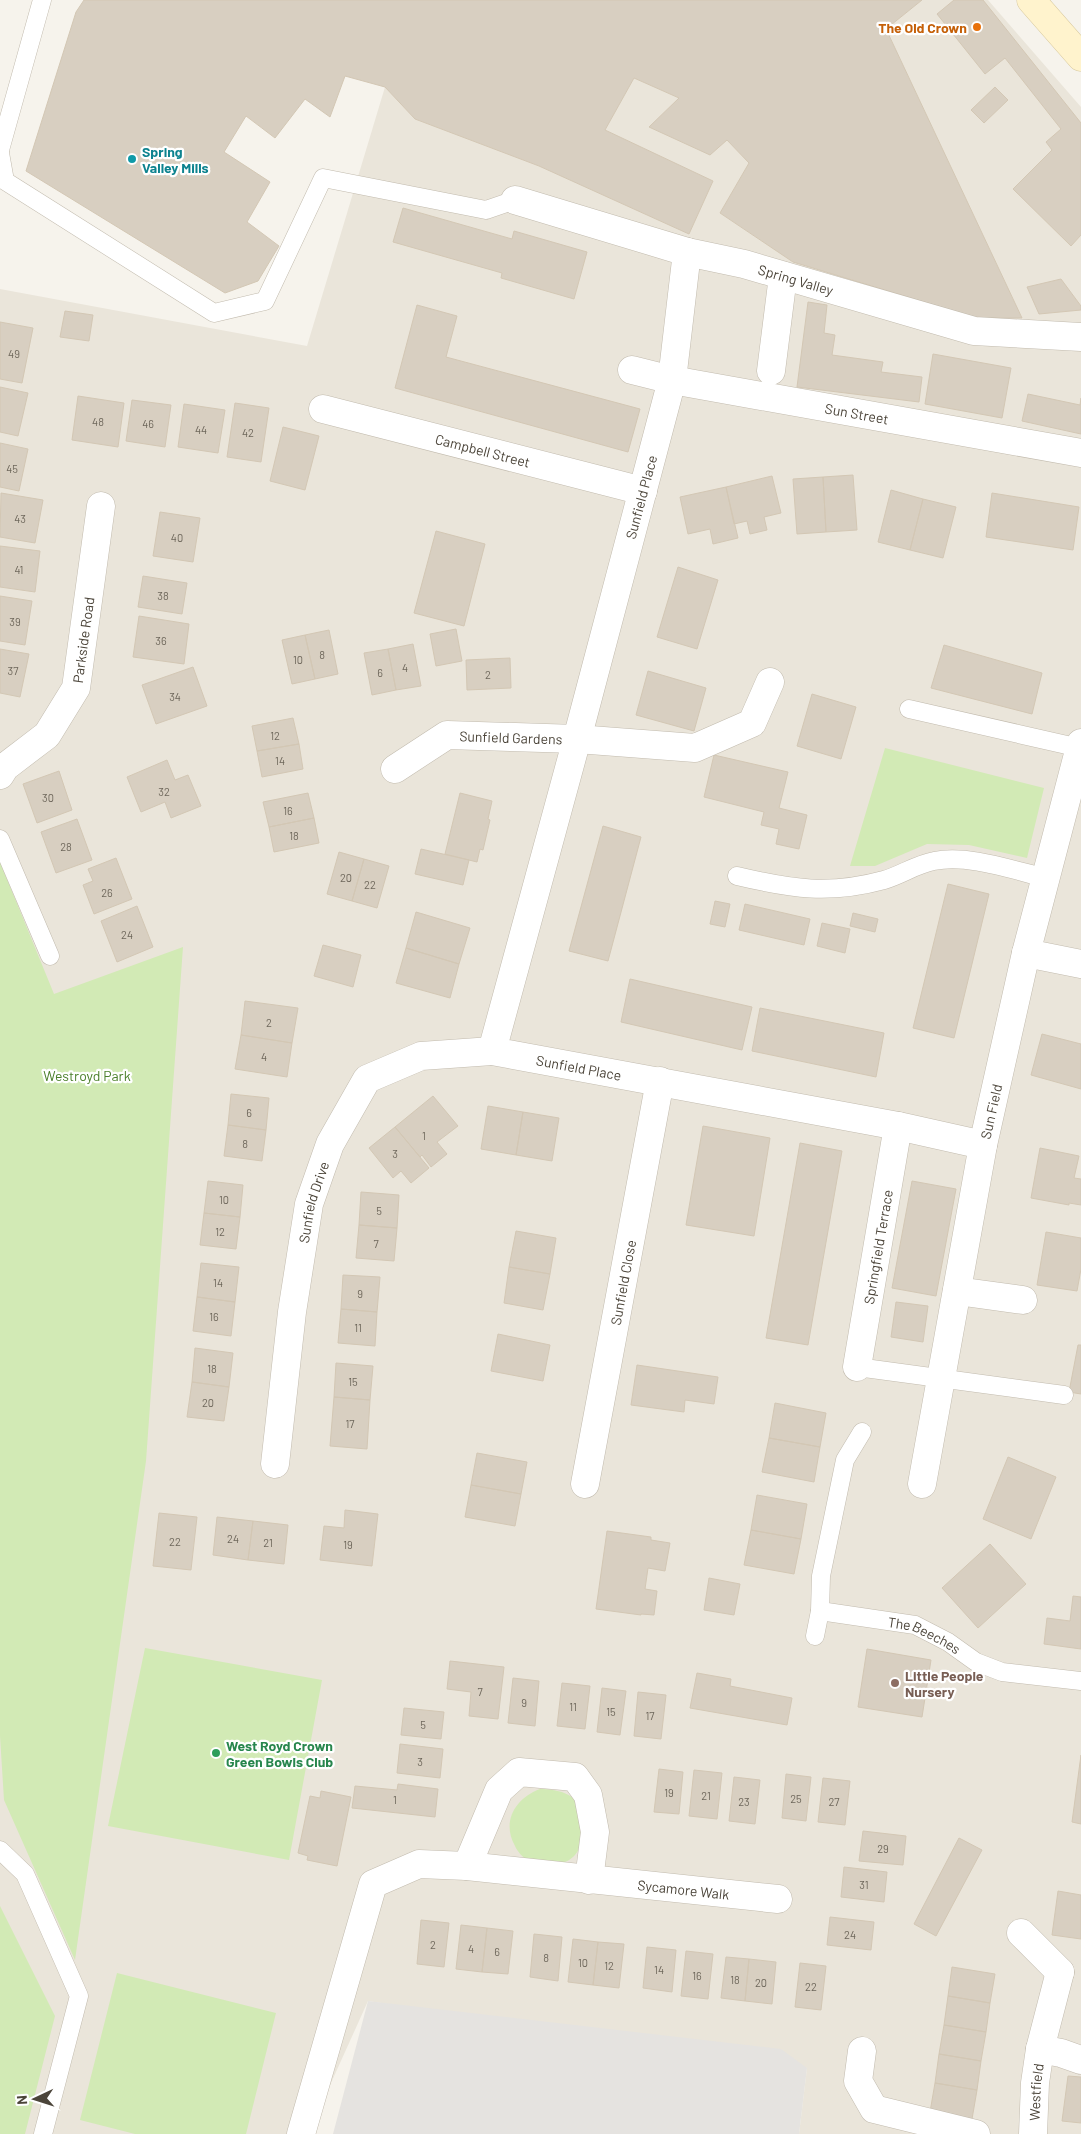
<svg xmlns="http://www.w3.org/2000/svg" width="1081" height="2134" font-family="Barlow,sans-serif">
<rect width="100%" height="100%" fill="#f6f3ec"/>
<path fill="#eae5da" d="M 922,0 L 988,0 L 1081,107 L 1081,2134 L 799,2134 L 807,2068 L 368,2001 L 308,2134 L 0,2134 L 0,289 L 307,346 L 385,87 L 415,119 L 539,166 L 689,234 L 713,181 L 605,130 L 634,78 L 679,98 L 649,127 L 710,154 L 727,140 L 749,163 L 720,213 L 793,262 L 977,318 L 1022,318 L 886,29 Z"/>
<path fill="#d2eab5" d="M 885,748 L 1044,788 L 1027,858 L 969,845 L 927,844 L 875,866 L 850,866 Z
M 0,862 L 54,994 L 183,947 L 146,1461 L 75,1960 L 4,1800 L 0,1736 Z
M 145,1648 L 322,1680 L 289,1860 L 108,1826 Z
M 540,1789 C 556,1789 576,1793 582,1810 C 585,1818 582,1833 581,1841 C 581,1850 572,1861 562,1863 C 557,1864 549,1862 543,1862 C 539,1861 532,1862 528,1860 C 523,1858 517,1851 515,1846 C 501,1821 516,1798 540,1789 Z
M 0,1906 L 55,2016 L 25,2134 L 0,2134 Z
M 117,1973 L 276,2013 L 246,2134 L 135,2134 L 80,2120 Z"/>
<path fill="#e5e3e0" d="M 368,2001 L 781,2049 L 807,2068 L 799,2134 L 333,2134 Z"/>
<path fill="#d8cfc1" stroke="#d3c7b4" d="M 84,0 L 922,0 L 886,29 L 1022,318 L 977,318 L 793,262 L 720,213 L 749,163 L 727,140 L 710,155 L 649,127 L 679,98 L 634,78 L 605,130 L 713,181 L 689,234 L 539,166 L 415,119 L 385,87 L 345,76 L 330,117 L 305,99 L 275,138 L 246,116 L 224,152 L 270,182 L 247,222 L 279,246 L 258,281 L 225,293 L 26,171 L 76,12 Z
M 954,0 L 983,0 L 1081,123 L 1081,235 L 1071,246 L 1013,189 L 1052,150 L 1046,142 L 1061,129 L 1005,58 L 985,74 L 937,14 Z
M 995,87 L 1008,100 L 984,123 L 971,110 Z
M 403,208 L 512,239 L 514,231 L 587,252 L 574,299 L 501,278 L 502,273 L 393,242 Z
M 1061,279 L 1081,306 L 1081,310 L 1039,314 L 1027,287 Z
M 808,302 L 827,305 L 824,333 L 835,335 L 832,355 L 883,362 L 881,372 L 922,377 L 919,402 L 797,387 Z
M 417,305 L 457,316 L 446,357 L 640,409 L 628,452 L 395,388 Z
M 65,311 L 93,315 L 89,341 L 60,337 Z
M 0,322 L 33,328 L 22,383 L 0,379 Z
M 933,354 L 1011,368 L 1002,418 L 925,404 Z
M 0,387 L 28,393 L 18,436 L 0,432 Z
M 1028,394 L 1080,405 L 1081,398 L 1081,434 L 1022,421 Z
M 78,396 L 124,403 L 118,447 L 72,440 Z
M 132,400 L 171,405 L 165,447 L 126,441 Z
M 235,403 L 269,408 L 261,462 L 227,457 Z
M 184,404 L 225,410 L 218,453 L 178,447 Z
M 283,427 L 319,436 L 305,490 L 270,481 Z
M 0,443 L 28,449 L 19,491 L 0,487 Z
M 853,475 L 857,530 L 826,532 L 823,477 Z
M 772,476 L 781,513 L 764,517 L 767,530 L 750,534 L 747,521 L 734,524 L 726,487 Z
M 823,477 L 826,532 L 797,534 L 793,479 Z
M 726,487 L 738,538 L 713,544 L 710,529 L 688,534 L 680,497 Z
M 891,490 L 923,499 L 910,550 L 878,542 Z
M 1,493 L 43,500 L 35,543 L 0,537 Z
M 992,493 L 1079,507 L 1073,550 L 986,537 Z
M 923,499 L 956,507 L 943,558 L 910,550 Z
M 160,512 L 200,518 L 193,562 L 153,556 Z
M 436,531 L 485,544 L 464,626 L 414,613 Z
M 0,546 L 40,551 L 35,592 L 0,587 Z
M 678,567 L 718,580 L 697,649 L 657,637 Z
M 143,576 L 187,583 L 182,614 L 138,607 Z
M 0,596 L 32,601 L 25,645 L 0,641 Z
M 139,616 L 189,624 L 184,664 L 133,657 Z
M 456,629 L 462,661 L 436,666 L 430,634 Z
M 329,630 L 338,674 L 315,679 L 305,635 Z
M 305,635 L 315,679 L 292,684 L 282,640 Z
M 413,644 L 421,686 L 396,690 L 388,649 Z
M 944,645 L 1042,673 L 1032,714 L 931,688 Z
M 0,649 L 29,654 L 20,697 L 0,693 Z
M 388,649 L 396,690 L 372,695 L 364,653 Z
M 510,658 L 511,688 L 467,690 L 466,660 Z
M 193,667 L 207,706 L 156,724 L 142,685 Z
M 648,671 L 706,688 L 694,731 L 636,715 Z
M 812,694 L 856,707 L 841,759 L 797,746 Z
M 293,718 L 299,744 L 257,751 L 252,726 Z
M 299,744 L 303,769 L 262,777 L 257,751 Z
M 714,755 L 788,772 L 779,808 L 807,815 L 799,849 L 776,844 L 779,829 L 761,825 L 764,812 L 704,797 Z
M 167,760 L 175,780 L 188,775 L 201,806 L 171,818 L 165,802 L 141,812 L 127,777 Z
M 59,771 L 72,810 L 37,823 L 23,784 Z
M 308,793 L 314,818 L 269,827 L 263,802 Z
M 460,793 L 492,801 L 488,819 L 490,820 L 483,850 L 480,849 L 477,862 L 445,854 Z
M 314,818 L 319,843 L 274,852 L 269,827 Z
M 77,819 L 92,860 L 56,873 L 41,832 Z
M 603,826 L 641,837 L 608,961 L 569,951 Z
M 421,849 L 469,860 L 463,885 L 415,874 Z
M 339,852 L 364,859 L 352,901 L 327,894 Z
M 116,858 L 132,899 L 94,914 L 83,885 L 93,881 L 88,869 Z
M 364,859 L 389,866 L 377,908 L 352,901 Z
M 948,884 L 989,894 L 954,1038 L 913,1028 Z
M 715,901 L 730,904 L 725,927 L 710,924 Z
M 745,904 L 810,919 L 804,945 L 739,930 Z
M 137,906 L 153,947 L 117,962 L 101,921 Z
M 416,912 L 470,928 L 459,964 L 406,948 Z
M 853,913 L 878,919 L 875,932 L 850,926 Z
M 822,923 L 850,929 L 845,953 L 817,946 Z
M 323,945 L 361,955 L 353,987 L 314,976 Z
M 406,948 L 459,964 L 450,998 L 396,983 Z
M 630,979 L 752,1007 L 742,1050 L 621,1022 Z
M 245,1001 L 298,1008 L 292,1043 L 241,1035 Z
M 760,1008 L 884,1033 L 876,1077 L 752,1051 Z
M 1042,1034 L 1081,1044 L 1081,1089 L 1031,1075 Z
M 241,1035 L 292,1043 L 287,1077 L 235,1069 Z
M 231,1094 L 269,1098 L 266,1130 L 228,1125 Z
M 433,1096 L 458,1126 L 437,1142 L 447,1154 L 431,1167 L 422,1155 L 420,1157 L 395,1127 Z
M 488,1106 L 523,1112 L 516,1155 L 481,1149 Z
M 523,1112 L 559,1118 L 552,1161 L 516,1155 Z
M 228,1125 L 266,1130 L 262,1161 L 224,1156 Z
M 703,1126 L 770,1138 L 754,1236 L 686,1225 Z
M 395,1127 L 429,1168 L 411,1183 L 401,1171 L 393,1178 L 369,1148 Z
M 800,1143 L 842,1151 L 808,1345 L 766,1338 Z
M 1040,1148 L 1079,1156 L 1074,1178 L 1081,1179 L 1081,1205 L 1069,1203 L 1069,1205 L 1031,1198 Z
M 208,1181 L 243,1185 L 240,1217 L 204,1213 Z
M 912,1181 L 956,1189 L 936,1296 L 892,1288 Z
M 361,1192 L 399,1195 L 397,1228 L 359,1225 Z
M 204,1213 L 240,1217 L 236,1249 L 200,1245 Z
M 359,1225 L 397,1228 L 394,1261 L 356,1258 Z
M 516,1231 L 556,1238 L 550,1274 L 509,1267 Z
M 1046,1232 L 1081,1238 L 1081,1269 L 1077,1291 L 1037,1285 Z
M 201,1263 L 239,1267 L 235,1302 L 197,1297 Z
M 509,1267 L 550,1274 L 543,1310 L 504,1303 Z
M 343,1275 L 380,1277 L 377,1312 L 341,1309 Z
M 197,1297 L 235,1302 L 231,1336 L 193,1331 Z
M 896,1302 L 928,1306 L 923,1342 L 891,1337 Z
M 341,1309 L 377,1312 L 375,1346 L 338,1343 Z
M 498,1334 L 550,1345 L 543,1381 L 491,1371 Z
M 1078,1345 L 1081,1345 L 1081,1394 L 1069,1392 Z
M 195,1348 L 233,1353 L 229,1387 L 192,1382 Z
M 336,1363 L 373,1366 L 370,1400 L 334,1397 Z
M 637,1365 L 718,1377 L 714,1404 L 685,1400 L 684,1412 L 631,1405 Z
M 192,1382 L 229,1387 L 224,1421 L 187,1417 Z
M 334,1397 L 370,1400 L 367,1449 L 330,1446 Z
M 775,1403 L 826,1413 L 820,1447 L 769,1438 Z
M 769,1438 L 820,1447 L 814,1482 L 762,1472 Z
M 477,1453 L 527,1462 L 521,1494 L 471,1485 Z
M 1008,1457 L 1056,1477 L 1031,1539 L 983,1519 Z
M 471,1485 L 521,1494 L 515,1526 L 465,1517 Z
M 757,1495 L 807,1504 L 801,1539 L 751,1530 Z
M 345,1510 L 378,1514 L 372,1566 L 320,1560 L 324,1526 L 344,1528 Z
M 159,1513 L 197,1517 L 191,1570 L 153,1566 Z
M 217,1517 L 253,1521 L 248,1560 L 213,1555 Z
M 253,1521 L 288,1525 L 284,1564 L 248,1560 Z
M 751,1530 L 801,1539 L 794,1574 L 744,1565 Z
M 607,1531 L 651,1537 L 651,1540 L 670,1543 L 665,1571 L 648,1568 L 645,1589 L 657,1591 L 654,1615 L 641,1614 L 641,1615 L 596,1609 Z
M 990,1544 L 1026,1584 L 978,1628 L 942,1588 Z
M 709,1578 L 740,1584 L 734,1615 L 704,1610 Z
M 1073,1596 L 1081,1597 L 1081,1649 L 1044,1644 L 1047,1618 L 1070,1621 Z
M 867,1649 L 931,1660 L 922,1717 L 858,1707 Z
M 450,1661 L 504,1667 L 498,1719 L 469,1716 L 471,1692 L 447,1689 Z
M 697,1673 L 731,1679 L 730,1686 L 792,1698 L 787,1725 L 690,1708 Z
M 513,1678 L 539,1681 L 535,1726 L 508,1723 Z
M 562,1683 L 590,1686 L 585,1729 L 557,1726 Z
M 602,1688 L 626,1691 L 620,1735 L 597,1732 Z
M 638,1692 L 666,1695 L 661,1739 L 634,1736 Z
M 404,1708 L 444,1712 L 441,1739 L 401,1735 Z
M 400,1744 L 443,1749 L 440,1778 L 397,1773 Z
M 1081,1755 L 1081,1824 L 1072,1822 Z
M 659,1769 L 683,1772 L 679,1814 L 654,1812 Z
M 694,1770 L 722,1773 L 717,1819 L 689,1816 Z
M 786,1774 L 811,1777 L 806,1821 L 782,1818 Z
M 734,1777 L 760,1780 L 755,1824 L 729,1821 Z
M 823,1778 L 850,1781 L 845,1825 L 818,1822 Z
M 398,1784 L 438,1789 L 435,1817 L 352,1808 L 355,1786 L 397,1790 Z
M 321,1791 L 351,1797 L 337,1866 L 307,1860 L 308,1856 L 298,1853 L 310,1796 L 320,1798 Z
M 863,1831 L 906,1836 L 903,1865 L 859,1861 Z
M 959,1838 L 982,1850 L 936,1936 L 914,1924 Z
M 844,1867 L 887,1872 L 884,1902 L 841,1897 Z
M 1058,1891 L 1081,1895 L 1081,1939 L 1052,1935 Z
M 830,1917 L 874,1922 L 871,1950 L 827,1945 Z
M 421,1920 L 449,1923 L 444,1967 L 417,1964 Z
M 461,1925 L 487,1928 L 482,1972 L 456,1969 Z
M 487,1928 L 513,1931 L 508,1974 L 482,1972 Z
M 534,1934 L 562,1937 L 558,1981 L 530,1977 Z
M 573,1939 L 598,1942 L 593,1985 L 568,1982 Z
M 598,1942 L 624,1944 L 619,1988 L 593,1985 Z
M 647,1947 L 676,1950 L 672,1992 L 643,1988 Z
M 686,1951 L 713,1954 L 708,1999 L 681,1996 Z
M 726,1957 L 749,1959 L 745,2001 L 721,1998 Z
M 749,1959 L 776,1962 L 772,2004 L 745,2001 Z
M 800,1963 L 826,1966 L 821,2010 L 795,2007 Z
M 952,1967 L 995,1974 L 990,2003 L 948,1996 Z
M 948,1996 L 990,2003 L 986,2032 L 944,2025 Z
M 944,2025 L 986,2032 L 981,2061 L 939,2054 Z
M 939,2054 L 981,2061 L 977,2090 L 935,2083 Z
M 1068,2076 L 1081,2077 L 1081,2123 L 1062,2121 Z
M 935,2083 L 977,2090 L 972,2119 L 930,2112 Z"/>
<g fill="none" stroke-linecap="round" stroke-linejoin="round">
<defs>
<g id="lane">
<path d="M 0,150 L 42,0"/>
<path d="M 0,153 L 5,181 L 214,313 L 265,301 L 323,178 L 486,210 L 515,200"/>
<path d="M 909,709 L 1080,748"/>
<path d="M 0,839 L 50,956"/>
<path d="M 737,876 C 792,889 829,895 884,880 C 901,875 917,864 934,861 C 968,854 1012,870 1046,878"/>
<path d="M 857,1367 L 1064,1395"/>
<path id="s1" d="M 820,1611 L 915,1625 L 948,1642 L 976,1662 L 1002,1672 L 1081,1681"/>
<path d="M 815,1636 L 820,1611 L 821,1576 L 845,1460 L 862,1432"/>
<path d="M 0,1850 L 25,1874 L 79,1996 L 43,2134"/>
</g>
<g id="street">
<path id="s2" d="M 515,200 L 687,252 L 744,264 L 974,331 L 1081,337"/>
<path id="s3" d="M 687,252 L 672,380 L 577,739 L 492,1051 L 898,1126 L 983,1145"/>
<path id="s4" d="M 632,370 L 672,380 L 1081,453"/>
<path d="M 771,371 L 783,276"/>
<path id="s5" d="M 323,409 L 643,491"/>
<path id="s6" d="M 395,769 L 447,735 L 577,739 L 695,748 L 752,723 L 770,682"/>
<path id="s7" d="M 0,775 L 5,767 L 47,735 L 76,688 L 101,506"/>
<path d="M 1026,953 L 1081,964"/>
<path d="M 957,1291 L 1023,1300"/>
<path id="s8" d="M 857,1367 L 898,1126"/>
<path id="s9" d="M 275,1464 L 292,1312 L 309,1204 L 330,1144 L 367,1079 L 421,1056 L 492,1051"/>
<path id="s10" d="M 585,1484 L 660,1081"/>
<path id="s11" d="M 922,1484 L 983,1145 L 1026,953 L 1081,743"/>
<path d="M 467,1866 L 499,1790 L 519,1772 L 575,1777 L 588,1795 L 595,1832 L 589,1880"/>
<path d="M 1021,1933 L 1060,1972"/>
<path d="M 1040,2049 L 1061,2053 L 1081,2060"/>
<path d="M 862,2051 L 858,2081 L 874,2109 L 976,2134"/>
<path id="s12" d="M 301,2134 L 373,1884 L 419,1864 L 467,1866 L 778,1899"/>
<path id="s13" d="M 1033,2134 L 1035,2083 L 1040,2049 L 1060,1972"/>
</g>
<path id="secondary" d="M 1031,0 L 1081,57"/>
</defs>
<use href="#lane" stroke="#c2bbae" stroke-width="19"/>
<use href="#street" stroke="#c2bbae" stroke-width="29"/>
<use href="#secondary" stroke="#d6c79b" stroke-width="29"/>
<use href="#lane" stroke="#fff" stroke-width="18"/>
<use href="#street" stroke="#fff" stroke-width="28"/>
<use href="#secondary" stroke="#fff3cd" stroke-width="28"/>
</g>
<circle fill="#e8710a" stroke="#fff" stroke-width="2" cx="977" cy="27" r="5"/>
<circle fill="#0f9aa8" stroke="#fff" stroke-width="2" cx="132" cy="159" r="5"/>
<circle fill="#8d6e63" stroke="#fff" stroke-width="2" cx="895" cy="1683" r="5"/>
<circle fill="#2e9e5b" stroke="#fff" stroke-width="2" cx="216" cy="1753" r="5"/>
<g text-anchor="middle" dominant-baseline="central" stroke-width="4.5" stroke-linejoin="round" paint-order="stroke">
<g font-size="11" fill="#6e675b">
<text x="14" y="353">49</text>
<text x="98" y="421">48</text>
<text x="148" y="423">46</text>
<text x="201" y="429">44</text>
<text x="248" y="432">42</text>
<text x="12" y="468">45</text>
<text x="20" y="518">43</text>
<text x="177" y="537">40</text>
<text x="19" y="569">41</text>
<text x="163" y="595">38</text>
<text x="15" y="621">39</text>
<text x="161" y="640">36</text>
<text x="322" y="654">8</text>
<text x="298" y="659">10</text>
<text x="405" y="667">4</text>
<text x="13" y="670">37</text>
<text x="380" y="672">6</text>
<text x="488" y="674">2</text>
<text x="175" y="696">34</text>
<text x="275" y="735">12</text>
<text x="280" y="760">14</text>
<text x="164" y="791">32</text>
<text x="48" y="797">30</text>
<text x="288" y="810">16</text>
<text x="294" y="835">18</text>
<text x="66" y="846">28</text>
<text x="346" y="877">20</text>
<text x="370" y="884">22</text>
<text x="107" y="892">26</text>
<text x="127" y="934">24</text>
<text x="269" y="1022">2</text>
<text x="264" y="1056">4</text>
<text x="249" y="1112">6</text>
<text x="424" y="1135">1</text>
<text x="245" y="1143">8</text>
<text x="395" y="1153">3</text>
<text x="224" y="1199">10</text>
<text x="379" y="1210">5</text>
<text x="220" y="1231">12</text>
<text x="376" y="1243">7</text>
<text x="218" y="1282">14</text>
<text x="360" y="1293">9</text>
<text x="214" y="1316">16</text>
<text x="358" y="1327">11</text>
<text x="212" y="1368">18</text>
<text x="353" y="1381">15</text>
<text x="208" y="1402">20</text>
<text x="350" y="1423">17</text>
<text x="233" y="1538">24</text>
<text x="175" y="1541">22</text>
<text x="268" y="1542">21</text>
<text x="348" y="1544">19</text>
<text x="480" y="1691">7</text>
<text x="524" y="1702">9</text>
<text x="573" y="1706">11</text>
<text x="611" y="1711">15</text>
<text x="650" y="1715">17</text>
<text x="423" y="1724">5</text>
<text x="420" y="1761">3</text>
<text x="669" y="1792">19</text>
<text x="706" y="1795">21</text>
<text x="796" y="1798">25</text>
<text x="395" y="1799">1</text>
<text x="744" y="1801">23</text>
<text x="834" y="1801">27</text>
<text x="883" y="1848">29</text>
<text x="864" y="1884">31</text>
<text x="850" y="1934">24</text>
<text x="433" y="1944">2</text>
<text x="471" y="1948">4</text>
<text x="497" y="1951">6</text>
<text x="546" y="1957">8</text>
<text x="583" y="1962">10</text>
<text x="609" y="1965">12</text>
<text x="659" y="1969">14</text>
<text x="697" y="1975">16</text>
<text x="735" y="1979">18</text>
<text x="761" y="1982">20</text>
<text x="811" y="1986">22</text>
</g>
<g font-size="14" font-weight="bold" fill="#c56008" stroke="#fff" text-anchor="end">
<text x="967" y="27">The Old Crown</text>
</g>
<g font-size="14" font-weight="bold" fill="#0d838f" stroke="#fff" text-anchor="start">
<text x="142" y="151">Spring<tspan x="142" dy="16">Valley Mills</tspan></text>
</g>
<g font-size="14" fill="#4b4439" stroke="#fff">
<text stroke="none"><textPath href="#s2" startOffset="292">Spring Valley</textPath></text>
<text stroke="none"><textPath href="#s4" startOffset="229">Sun Street</textPath></text>
<text stroke="none"><textPath href="#s5" startOffset="165">Campbell Street</textPath></text>
<text transform="translate(641 497) rotate(-75)">Sunfield Place</text>
<text stroke="none"><textPath href="#s7" startOffset="166">Parkside Road</textPath></text>
<text stroke="none"><textPath href="#s6" startOffset="126">Sunfield Gardens</textPath></text>
<text stroke="none"><textPath href="#s3" startOffset="912">Sunfield Place</textPath></text>
<text stroke="none"><textPath href="#s11" startOffset="379">Sun Field</textPath></text>
<text stroke="none"><textPath href="#s9" startOffset="265">Sunfield Drive</textPath></text>
<text stroke="none"><textPath href="#s8" startOffset="122">Springfield Terrace</textPath></text>
<text stroke="none"><textPath href="#s10" startOffset="205">Sunfield Close</textPath></text>
<text stroke="none"><textPath href="#s1" startOffset="108">The Beeches</textPath></text>
<text stroke="none"><textPath href="#s12" startOffset="576">Sycamore Walk</textPath></text>
<text stroke="none"><textPath href="#s13" startOffset="42">Westfield</textPath></text>
</g>
<g font-size="14" fill="#4a7f2a" stroke="#fff">
<text x="87" y="1075">Westroyd Park</text>
</g>
<g font-size="14" font-weight="bold" fill="#785e54" stroke="#fff" text-anchor="start">
<text x="905" y="1675">Little People<tspan x="905" dy="16">Nursery</tspan></text>
</g>
<g font-size="14" font-weight="bold" fill="#27864d" stroke="#fff" text-anchor="start">
<text x="226" y="1745">West Royd Crown<tspan x="226" dy="16">Green Bowls Club</tspan></text>
</g>
</g>
<g transform="translate(35 2099) rotate(266)" stroke="#ffffff" stroke-width="4" paint-order="stroke">
<path d="M0-4L9 19L0 12L-9 19Z" fill="#4b4439"/>
<text y="-8" font-size="14" font-weight="bold" text-anchor="middle" fill="#4b4439">N</text>
</g>
</svg>
